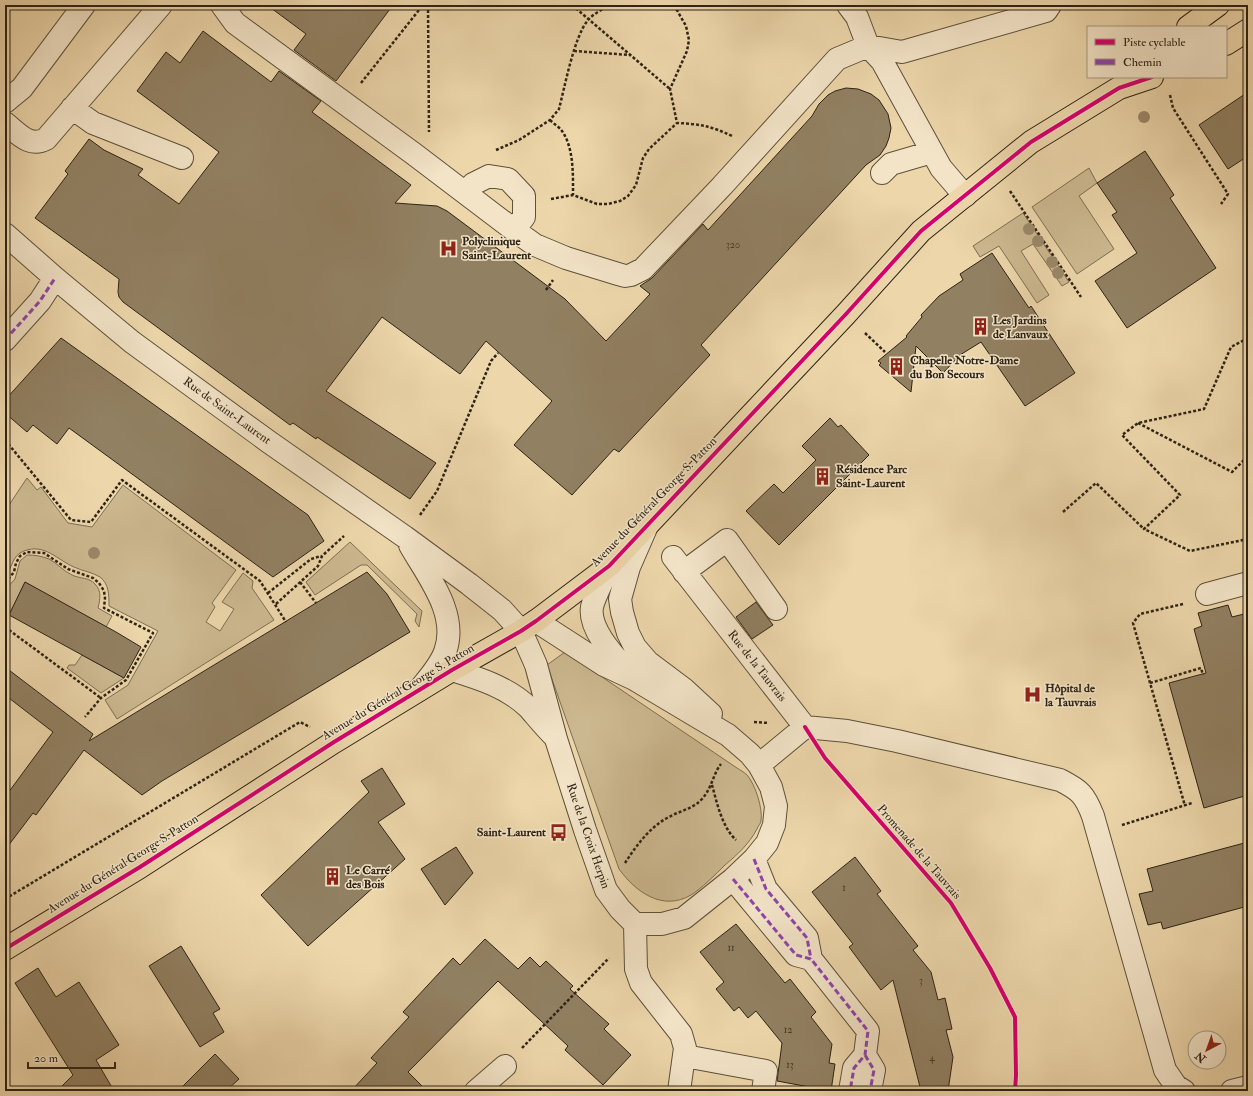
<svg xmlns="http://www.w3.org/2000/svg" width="1253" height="1096" font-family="'IM FELL Double Pica',serif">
<rect width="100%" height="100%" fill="#ecd6aa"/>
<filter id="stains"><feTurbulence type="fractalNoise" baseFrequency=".005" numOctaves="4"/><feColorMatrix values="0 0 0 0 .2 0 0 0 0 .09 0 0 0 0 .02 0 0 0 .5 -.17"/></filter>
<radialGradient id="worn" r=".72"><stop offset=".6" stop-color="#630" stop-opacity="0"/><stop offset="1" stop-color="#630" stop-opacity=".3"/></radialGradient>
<path fill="#ccb890" stroke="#7d6e52" d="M 1089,168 L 1097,183 L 1079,196 L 1114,249 L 1077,274 L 1032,207 Z
M 1023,213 L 1069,282 L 1062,286 L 1033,244 L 1021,251 L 1049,295 L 1037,303 L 999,246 L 980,257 L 973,246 Z
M 27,478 L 37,490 L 41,487 L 68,523 L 92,527 L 123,485 L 236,570 L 212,603 L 215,607 L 206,622 L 220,631 L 234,609 L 222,602 L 243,573 L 253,581 L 252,588 L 274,620 L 117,719 L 105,700 L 128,685 L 158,631 L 109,606 C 109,595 109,584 100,577 C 92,572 82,571 74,567 C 57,560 45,543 24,551 C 12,555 12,569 5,578 L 5,511 Z
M 350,542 L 422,611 L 419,627 L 415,621 L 417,614 L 367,565 L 361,565 L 315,595 L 306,582 Z
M 27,555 C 34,555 42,556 49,559 C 57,563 63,571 72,575 C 80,579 89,577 95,584 C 102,591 100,600 98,608 L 112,616 L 106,627 L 25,582 L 9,615 L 5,613 L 5,590 L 15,579 L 20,561 Z
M 565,652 L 737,768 C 740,770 744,772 747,775 C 755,784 763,808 761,821 C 761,823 758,826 757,829 C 749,844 738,854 725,865 C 716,874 701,889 691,895 C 662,912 635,891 619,869 L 547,665 Z
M 82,655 L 124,678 L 101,693 L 67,668 L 69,665 L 75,665 Z"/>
<path fill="#918062" stroke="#2e2314" d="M 267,5 L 393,5 L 336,81 L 294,50 L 306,34 Z
M 203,31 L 271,82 L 279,71 L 321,101 L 312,112 L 411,185 L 395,203 L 437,206 L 447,211 L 565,299 L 606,341 L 650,294 L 640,286 L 652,278 L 703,224 L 708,230 L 812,116 L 819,104 L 828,95 L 835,91 L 846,88 L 858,89 L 871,94 L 879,100 L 888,114 L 891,128 L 889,138 L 886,146 L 880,155 L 866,165 L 701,345 L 710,355 L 619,452 L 614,449 L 572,495 L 514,445 L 552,401 L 486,341 L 460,374 L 382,317 L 326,391 L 436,463 L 410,499 L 317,437 L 316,439 L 293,423 L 290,425 L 123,302 L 119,297 L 118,292 L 119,279 L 35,218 L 68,174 L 65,171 L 89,139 L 104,150 L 143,169 L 138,175 L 179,204 L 219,152 L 137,91 L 166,52 L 180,63 Z
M 1248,92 L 1248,156 L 1228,169 L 1199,125 Z
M 1145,151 L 1174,195 L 1170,198 L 1216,268 L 1127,328 L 1095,281 L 1137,253 L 1112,215 L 1117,212 L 1097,183 Z
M 992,253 L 1029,308 L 1031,306 L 1075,373 L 1025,406 L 981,342 L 960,355 L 943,373 L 916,346 L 911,392 L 879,365 L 881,363 L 878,361 L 907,337 L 906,336 L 922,317 L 921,315 L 939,296 L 963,280 L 960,274 Z
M 61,338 L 308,515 L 324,541 L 273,577 L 69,428 L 57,444 L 33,425 L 27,432 L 5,413 L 5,400 Z
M 830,418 L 838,427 L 841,425 L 869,455 L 779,545 L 746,511 L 774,484 L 783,493 L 816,460 L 802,446 Z
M 367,572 L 387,594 L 410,632 L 162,781 L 142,795 L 84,750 L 36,815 L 33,813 L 5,850 L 5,797 L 53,732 L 5,695 L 5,667 L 93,734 L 89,741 Z
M 25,582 L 116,632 L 141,647 L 124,678 L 9,615 Z
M 756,602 L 773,625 L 752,639 L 736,617 Z
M 1228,605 L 1232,617 L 1248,613 L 1248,795 L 1204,808 L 1169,683 L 1206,673 L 1194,629 L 1202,626 L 1198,613 Z
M 382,768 L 405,804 L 378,822 L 405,859 L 308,946 L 261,895 L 369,792 L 361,781 Z
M 1248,842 L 1248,906 L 1163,929 L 1161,922 L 1148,925 L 1139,894 L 1153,891 L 1147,869 Z
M 456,847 L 473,873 L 445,905 L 421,869 Z
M 855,857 L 881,891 L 877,894 L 918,946 L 913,950 L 931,972 L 938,1000 L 945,998 L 952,1029 L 946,1030 L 953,1057 L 948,1091 L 921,1091 L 893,980 L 881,990 L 849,947 L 853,944 L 812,892 Z
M 736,924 L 785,983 L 790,979 L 816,1012 L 811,1017 L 832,1044 L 829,1063 L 835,1064 L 831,1091 L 777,1081 L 782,1043 L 756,1011 L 748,1018 L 739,1007 L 734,1011 L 716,989 L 724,982 L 700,952 Z
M 485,939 L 518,969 L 530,957 L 540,967 L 546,961 L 573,986 L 570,989 L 609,1024 L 604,1029 L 631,1055 L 603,1085 L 565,1050 L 568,1046 L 498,981 L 408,1072 L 427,1091 L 351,1091 L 377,1063 L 371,1058 L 409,1017 L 403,1012 L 453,958 L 460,965 Z
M 181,946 L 220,1009 L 213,1013 L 224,1032 L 200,1047 L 149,966 Z
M 38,968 L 56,997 L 79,982 L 119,1045 L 96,1060 L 114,1091 L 57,1091 L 73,1075 L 15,983 Z
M 215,1054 L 239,1079 L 226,1091 L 178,1091 Z"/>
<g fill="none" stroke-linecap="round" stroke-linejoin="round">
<defs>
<path id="minor" d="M 222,5 L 235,23 L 414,154 L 514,230 L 535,245 L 566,258 L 618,274 L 625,276 L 631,275 L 643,269 L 722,186 L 837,59 L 868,46 L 902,52 L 1046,11 L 1050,5
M 848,5 L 857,17 L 868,46 L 882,61 L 941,168 L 965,196
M 5,102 L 22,88 L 84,5
M 72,108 L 93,123 L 182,158
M 5,123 C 18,133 29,148 46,139 L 161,5
M 882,173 L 891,164 L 932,152
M 466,193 L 473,184 L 489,176 L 508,179 L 524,196 L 524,217 L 514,230
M 5,234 L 55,278 L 132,342 L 269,442 L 405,537 L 469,584 L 502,610 L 521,631 L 536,665 L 556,739 L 585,830 L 606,890 L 620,909 L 635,924 L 636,969 L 641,983 L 681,1034 L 685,1048 L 679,1091
M 5,340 L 40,301 L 55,278
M 646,528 L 629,567 L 620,599 L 622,612 L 628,633 L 635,647 L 648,662 L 684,689 L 711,714
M 410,545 C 428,577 459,614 445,652 C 440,666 428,679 419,690
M 673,557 L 805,727 L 759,765
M 609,566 C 605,577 594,597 592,607 C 588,630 617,659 631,675
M 684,572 L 727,540 L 776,609
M 1207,594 L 1248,583
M 536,621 L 604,665 L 634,679 L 728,735 L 750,754 L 759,765 L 771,787 L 776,806 L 774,825 L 767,843 L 754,859 L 733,879 L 684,918 L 662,924 L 635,924
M 452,670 C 478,678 507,687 528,707 C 536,716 544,726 553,735
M 805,727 L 847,731 L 897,741 L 1060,780 C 1080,790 1085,795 1093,816 L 1165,1070 L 1176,1086 L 1184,1091
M 754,859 L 766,889 L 807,938 L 811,959
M 733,879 L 796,955 L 811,959 L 868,1031 L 865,1055 L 854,1068 L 850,1091
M 865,1055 L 874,1070 L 870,1091
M 685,1056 L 766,1071 L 763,1091
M 476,1091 L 505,1066
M 1232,1091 L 1248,1087"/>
<path id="major" d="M 1188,27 L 1218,5
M 1226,44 L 1248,30
M 5,949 L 140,867 L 334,742 L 452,670 L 521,631 L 536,621 L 609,566 L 846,314 L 921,231 L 1031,142 L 1119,88 L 1152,77"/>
</defs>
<use href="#minor" stroke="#5e503a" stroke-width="24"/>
<use href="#major" stroke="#2e2314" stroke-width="24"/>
<path stroke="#2e2314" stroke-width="2.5" stroke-dasharray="3 2" stroke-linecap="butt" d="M 428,5 L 429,132
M 572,5 L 670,89
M 674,5 L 686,26 L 689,40 L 687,51 L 670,89 L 677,123 C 700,124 711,126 732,136
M 574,51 L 630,55
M 361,83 L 423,5
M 1170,95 L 1173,108 L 1228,194 L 1221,204
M 550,120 C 554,124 559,127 562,131 C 574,148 573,175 573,195
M 496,150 L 519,140 L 550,120 L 559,109 C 565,86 574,37 588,20 C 593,14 602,10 608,5
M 1010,191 L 1081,297
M 551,199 L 573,195 L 597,204 L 608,204 L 620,201 L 628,196 L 636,185 L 643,158 L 649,149 L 677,123
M 546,290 L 553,280
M 865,333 L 885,352
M 1248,338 L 1231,347 L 1204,409 L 1138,423 L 1122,435 L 1180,495 L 1144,529 L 1190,551 L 1248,539
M 1138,423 L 1232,472 L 1248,456
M 5,440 L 71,520 L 91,522 L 122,480 L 260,581 L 286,622
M 1063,512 L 1096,483 L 1144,529
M 420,515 L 437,491 L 491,361 L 498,353
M 300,582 L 316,603
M 5,583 L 14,572 L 16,563 L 20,556 L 27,552 L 44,553 L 68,569 L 93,578 L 99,583 L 104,591 L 105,598 L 104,608 L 153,633 L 126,680 L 101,698 L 85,717
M 268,593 L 311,559 L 321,556
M 276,604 L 318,566 L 322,556 L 344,536
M 1183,604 L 1140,614 L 1133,623 L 1185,806
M 5,627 L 101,698
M 1150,683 L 1201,668 L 1203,675
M 754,722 L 769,723
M 712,785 C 717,803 722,827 736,840
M 1122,825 L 1192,803
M 625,863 C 636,846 649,828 667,818 C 679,811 693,809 702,799 C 712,788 713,774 721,764
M 5,899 L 300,722 L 310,727
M 522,1048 L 609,958"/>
<use href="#minor" stroke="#f3e4c8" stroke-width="22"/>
<use href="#major" stroke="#ecd6aa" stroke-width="22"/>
<path stroke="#8e44ad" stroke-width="3" stroke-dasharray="6 3" stroke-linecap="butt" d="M 5,340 L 40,301 L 55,278
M 754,859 L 766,889 L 807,938 L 811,959
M 733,879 L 796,955 L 811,959 L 868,1031 L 865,1055 L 854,1068 L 850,1091
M 865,1055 L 874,1070 L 870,1091"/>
<defs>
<path id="cycleway" d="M 805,727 L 825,758 L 951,903 L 990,968 L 1015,1017 L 1016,1075 L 1015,1091
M 5,949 L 140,867 L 334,742 L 452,670 L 521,631 L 536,621 L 609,566 L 846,314 L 921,231 L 1031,142 L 1119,88 L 1152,77"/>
</defs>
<use href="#cycleway" stroke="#f3e4c8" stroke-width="6"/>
<use href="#cycleway" stroke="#d6006c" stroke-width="4"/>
</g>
<g fill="#9a8869">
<circle cx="1144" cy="117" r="6"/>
<circle cx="1029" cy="229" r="6"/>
<circle cx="1038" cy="241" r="6"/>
<circle cx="1052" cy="262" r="6"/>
<circle cx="1058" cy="273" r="6"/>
<circle cx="94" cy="553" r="6"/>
</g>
<defs>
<symbol id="hospital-bare" viewBox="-9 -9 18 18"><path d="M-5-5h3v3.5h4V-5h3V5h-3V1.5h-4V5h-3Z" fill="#8f2418" stroke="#f3e4c8" stroke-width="2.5" paint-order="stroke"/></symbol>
<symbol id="building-bare" viewBox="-9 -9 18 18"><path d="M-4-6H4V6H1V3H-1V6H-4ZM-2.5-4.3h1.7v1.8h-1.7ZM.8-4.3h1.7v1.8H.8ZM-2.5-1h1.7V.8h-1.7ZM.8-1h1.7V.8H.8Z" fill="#8f2418" stroke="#f3e4c8" stroke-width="2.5" paint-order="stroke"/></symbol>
<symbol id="bus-bare" viewBox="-9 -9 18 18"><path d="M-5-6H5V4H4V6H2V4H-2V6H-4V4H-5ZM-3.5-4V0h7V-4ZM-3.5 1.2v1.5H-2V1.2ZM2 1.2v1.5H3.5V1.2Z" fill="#8f2418" stroke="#f3e4c8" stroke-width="2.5" paint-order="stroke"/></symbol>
</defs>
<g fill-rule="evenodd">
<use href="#hospital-bare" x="436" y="236" width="25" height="25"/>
<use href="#building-bare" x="968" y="314" width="25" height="25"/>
<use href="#building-bare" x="884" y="354" width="25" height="25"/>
<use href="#building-bare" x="810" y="464" width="25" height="25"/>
<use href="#hospital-bare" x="1020" y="682" width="25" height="25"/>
<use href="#bus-bare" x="546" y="820" width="25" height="25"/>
<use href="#building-bare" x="320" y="864" width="25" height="25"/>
</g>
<g text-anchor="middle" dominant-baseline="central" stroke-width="3" stroke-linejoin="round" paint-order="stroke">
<g font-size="10" fill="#473a28">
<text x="733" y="245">320</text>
<text x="844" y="888">1</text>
<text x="731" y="948">11</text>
<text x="921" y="981">3</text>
<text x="788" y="1030">12</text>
<text x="932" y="1058">4</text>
<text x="790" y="1065">13</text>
</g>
<g font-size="12" font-weight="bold" fill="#2e2314" stroke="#f3e4c8" text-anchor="start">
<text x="462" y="241">Polyclinique<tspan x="462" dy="14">Saint-Laurent</tspan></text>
<text x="993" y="320">Les Jardins<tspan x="993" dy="14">de Lanvaux</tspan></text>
<text x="910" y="360">Chapelle Notre-Dame<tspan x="910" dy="14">du Bon Secours</tspan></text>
<text x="836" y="469">Résidence Parc<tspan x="836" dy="14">Saint-Laurent</tspan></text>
<text x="1045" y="688">Hôpital de<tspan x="1045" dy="14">la Tauvrais</tspan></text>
<text x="546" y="832" text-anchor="end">Saint-Laurent</text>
<text x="346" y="870">Le Carré<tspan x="346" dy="14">des Bois</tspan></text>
</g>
<g font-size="12" fill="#2e2314" stroke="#f3e4c8">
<text transform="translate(227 411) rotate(36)">Rue de Saint-Laurent</text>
<text transform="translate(654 502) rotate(-46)">Avenue du Général George S. Patton</text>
<text transform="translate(757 666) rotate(52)">Rue de la Tauvrais</text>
<text transform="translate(398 692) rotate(-31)">Avenue du Général George S. Patton</text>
<text transform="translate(588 836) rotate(71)">Rue de la Croix Herpin</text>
<text transform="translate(919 852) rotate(49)">Promenade de la Tauvrais</text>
<text transform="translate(123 864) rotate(-32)">Avenue du Général George S. Patton</text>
</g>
</g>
<rect width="1253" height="1096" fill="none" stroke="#ecd6aa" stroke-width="20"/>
<rect x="6" y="6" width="1241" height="1084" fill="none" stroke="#2e2314" stroke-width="2"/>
<rect x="10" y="10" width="1233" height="1076" fill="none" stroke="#2e2314"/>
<rect x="1087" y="26" width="140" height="52" fill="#f3e4c8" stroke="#a49780"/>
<rect x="1095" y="39" width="20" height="6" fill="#d6006c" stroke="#a49780"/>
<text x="1123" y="46" font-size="12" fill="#2e2314">Piste cyclable</text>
<rect x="1095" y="59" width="20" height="6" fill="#8e44ad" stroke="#a49780"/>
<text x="1123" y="66" font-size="12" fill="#2e2314">Chemin</text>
<g transform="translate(1207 1050) rotate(221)"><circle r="19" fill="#f3e4c8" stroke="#a49780"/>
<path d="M0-3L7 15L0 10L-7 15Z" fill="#8f2418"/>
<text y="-6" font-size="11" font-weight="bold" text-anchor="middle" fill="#2e2314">N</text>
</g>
<path d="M28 1062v6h87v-6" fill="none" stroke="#2e2314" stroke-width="2"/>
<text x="34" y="1062" font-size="12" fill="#2e2314" stroke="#f3e4c8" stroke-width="3" paint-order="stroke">20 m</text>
<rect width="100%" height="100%" filter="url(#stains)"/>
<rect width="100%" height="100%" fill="url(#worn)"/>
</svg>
